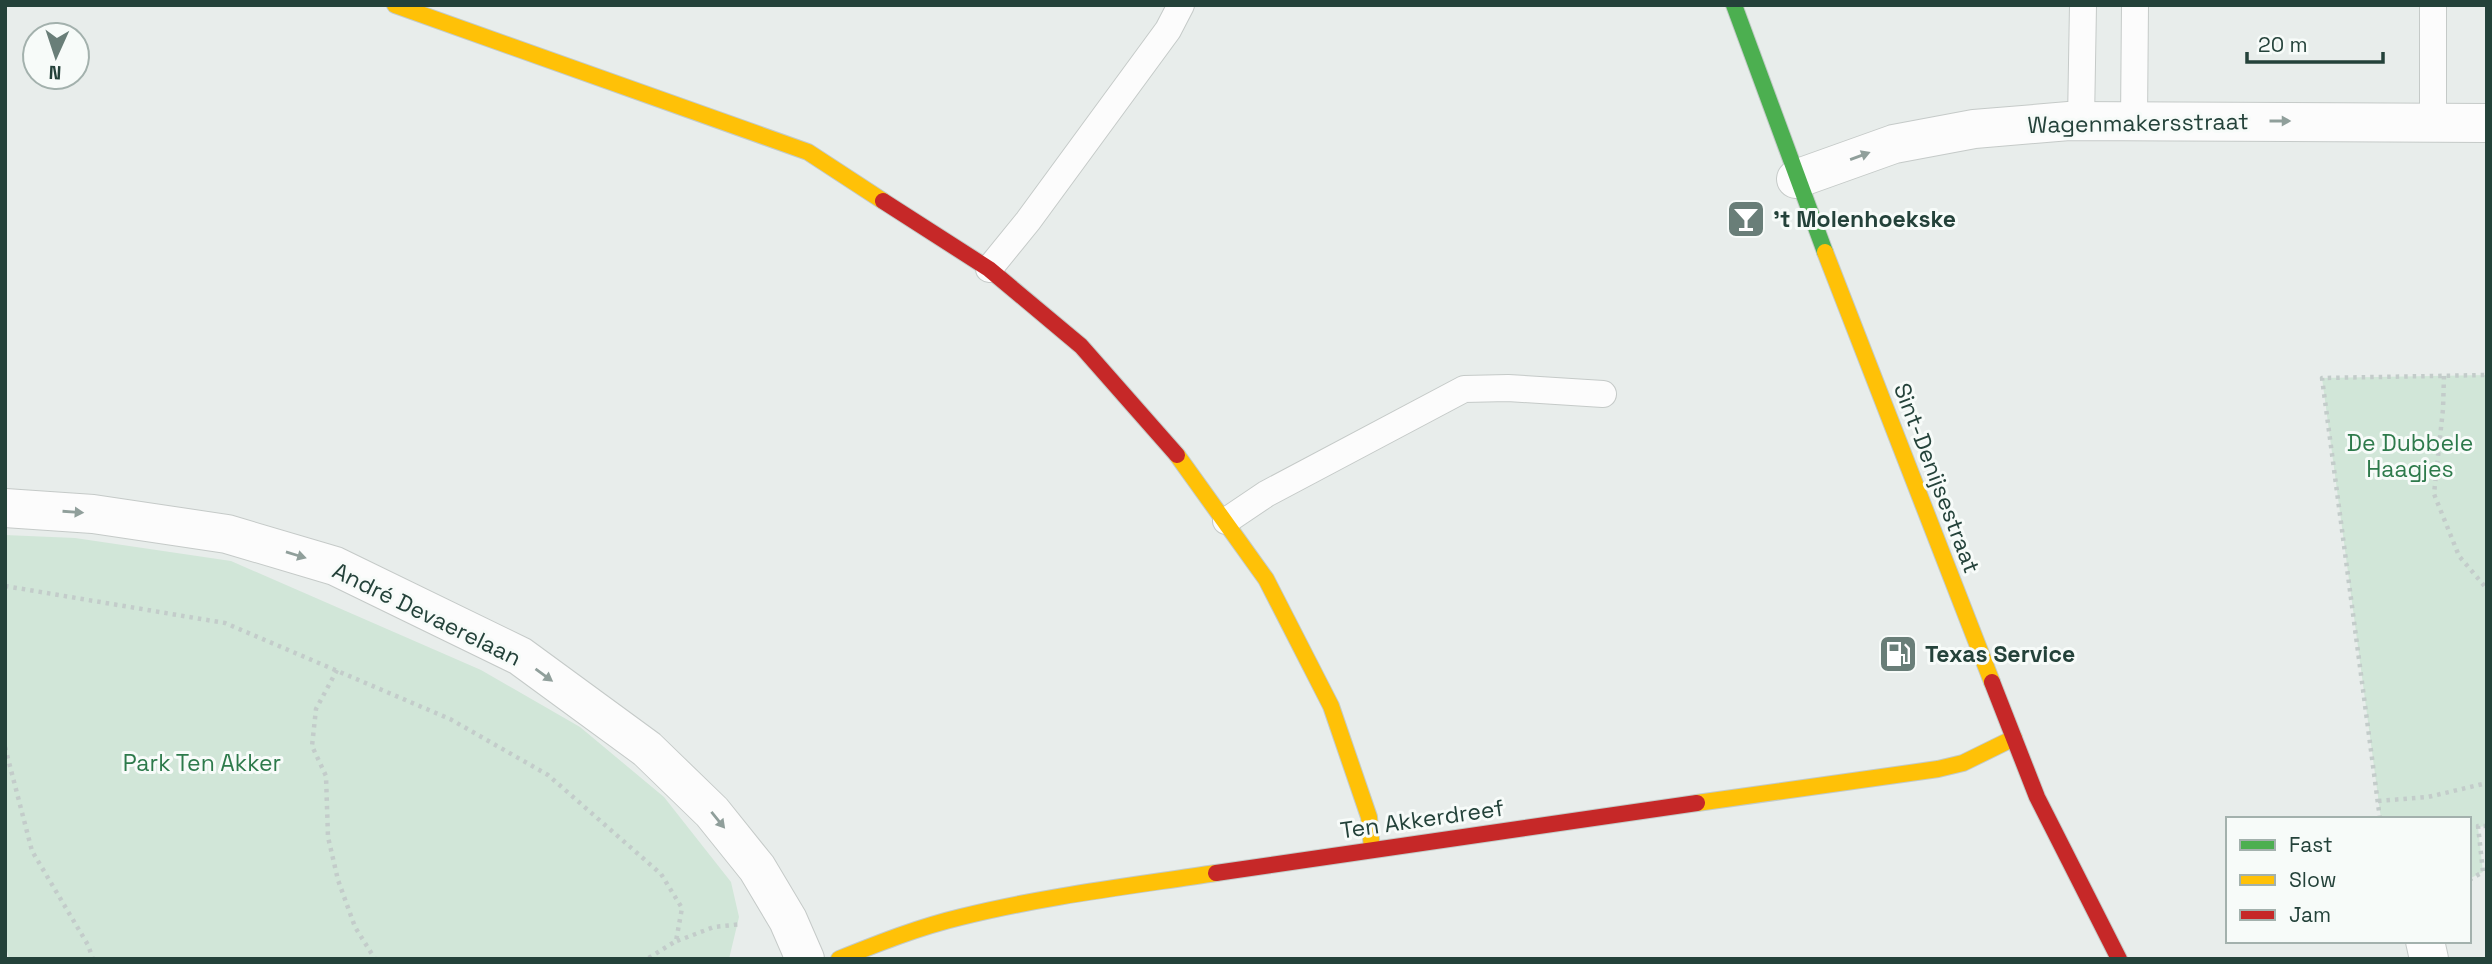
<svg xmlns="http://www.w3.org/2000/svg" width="2492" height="964" font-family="'Space Grotesk',sans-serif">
<rect width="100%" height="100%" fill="#e8edeb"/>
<path fill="#d1e6d8" d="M 2487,375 L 2487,826 L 2478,827 L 2483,872 L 2469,879 L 2469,819 L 2381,819 L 2322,378 Z
M 5,535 L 75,538 L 231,561 L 481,670 L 580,727 L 664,797 L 731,882 L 739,917 L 729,959 L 9,959 L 5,943 Z"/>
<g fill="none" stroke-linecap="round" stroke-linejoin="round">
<defs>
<path id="lane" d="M 2081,121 L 2083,5
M 2134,121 L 2135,5
M 2433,122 L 2433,5
M 989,269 L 1028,221 L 1168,30 L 1181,5
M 1226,521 L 1266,494 L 1464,389 L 1508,388 L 1603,394"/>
<path id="street" d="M 1796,179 L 1894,144 L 1974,129 L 2069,121 L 2487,123
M 5,508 L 93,514 L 227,534 L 335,566 L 520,656 L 647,749 L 712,812 L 757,868 L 788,920 L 805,959
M 2425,941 L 2429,959"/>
<path id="fast" d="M 1734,5 L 1825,252"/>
<path id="slow" d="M 395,5 L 808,152 L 883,201
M 1825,252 L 1992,682
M 1177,455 L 1266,579 L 1331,706 L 1369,817 L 1372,849
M 1697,803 L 1938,769 L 1963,763 L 2014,738
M 839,959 C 879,943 919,927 961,917 C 1045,896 1131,886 1216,873"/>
<path id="jam" d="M 883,201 L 989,269 L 1081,346 L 1177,455
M 1992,682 L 2037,797 L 2119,959
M 1216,873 L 1697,803"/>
</defs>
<use href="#lane" stroke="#c5cac8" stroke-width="28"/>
<use href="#street" stroke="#c5cac8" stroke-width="40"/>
<use href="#fast" stroke="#c3cbc8" stroke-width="18"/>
<use href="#slow" stroke="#c3cbc8" stroke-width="18"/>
<use href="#jam" stroke="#c3cbc8" stroke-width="18"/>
<path stroke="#c3ccca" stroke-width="4.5" stroke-dasharray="3.5 5" stroke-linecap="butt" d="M 2444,376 L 2443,409 L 2434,494 L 2459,556 L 2487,589
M 5,586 L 225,623 L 450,719 L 548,775 L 661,874 L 682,908 L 676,941 L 647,959
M 337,670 L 316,709 L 312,746 L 326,776 L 328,837 L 338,880 L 355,927 L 375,959
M 5,747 L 32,851 L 88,945 L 93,959
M 2378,801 L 2428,797 L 2487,783
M 2380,819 L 2322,378 L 2487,375
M 2469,880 L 2483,872 L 2478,826 L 2487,826
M 677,941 L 714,927 L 742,924"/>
<use href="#lane" stroke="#fcfcfc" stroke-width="26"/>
<use href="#street" stroke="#fcfcfc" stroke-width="38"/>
<use href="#fast" stroke="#4caf50" stroke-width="16"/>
<use href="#slow" stroke="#ffc107" stroke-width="16"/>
<use href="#jam" stroke="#c62828" stroke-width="16"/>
</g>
<defs><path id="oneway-solid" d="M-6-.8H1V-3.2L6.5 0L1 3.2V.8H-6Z" transform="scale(1.75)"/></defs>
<g fill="#909f9b">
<use href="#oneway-solid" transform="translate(2280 121)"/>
<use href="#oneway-solid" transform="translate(1860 156) rotate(-20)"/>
<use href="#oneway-solid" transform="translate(73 512) rotate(4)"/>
<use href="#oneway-solid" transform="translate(296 555) rotate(17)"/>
<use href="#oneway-solid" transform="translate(544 675) rotate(36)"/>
<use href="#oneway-solid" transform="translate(718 820) rotate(51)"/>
</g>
<defs>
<symbol id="bar-square" viewBox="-11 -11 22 22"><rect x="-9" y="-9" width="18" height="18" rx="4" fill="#697e78" stroke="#f7fbf9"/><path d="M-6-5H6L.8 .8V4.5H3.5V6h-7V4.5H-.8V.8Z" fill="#fff"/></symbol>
<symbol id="fuel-square" viewBox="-11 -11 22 22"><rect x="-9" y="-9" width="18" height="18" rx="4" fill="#697e78" stroke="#f7fbf9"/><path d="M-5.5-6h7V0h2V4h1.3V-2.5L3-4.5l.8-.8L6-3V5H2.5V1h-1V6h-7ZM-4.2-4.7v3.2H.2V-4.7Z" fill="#fff"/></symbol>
</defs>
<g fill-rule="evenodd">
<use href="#bar-square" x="1724" y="197" width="44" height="44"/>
<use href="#fuel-square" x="1876" y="632" width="44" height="44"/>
</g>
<g text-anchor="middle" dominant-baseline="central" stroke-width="6" stroke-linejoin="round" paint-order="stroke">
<g font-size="23" fill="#24423a" stroke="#f7fbf9">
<text transform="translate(2138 123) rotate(-1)">Wagenmakersstraat</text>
<text transform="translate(1937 478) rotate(69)">Sint-Denijsestraat</text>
<text transform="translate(427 614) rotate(26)">André Devaerelaan</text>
<text transform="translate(1422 819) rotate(-8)">Ten Akkerdreef</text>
</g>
<g font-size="23" font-weight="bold" fill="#24423a" stroke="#f7fbf9" text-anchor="start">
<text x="1773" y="219">'t Molenhoekske</text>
<text x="1925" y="654">Texas Service</text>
</g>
<g font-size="23" fill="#2d7a4b" stroke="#f7fbf9">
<text x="2410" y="443">De Dubbele<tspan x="2410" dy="26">Haagjes</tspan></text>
<text x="202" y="763">Park Ten Akker</text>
</g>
</g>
<rect width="2492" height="964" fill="none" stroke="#24423a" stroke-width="14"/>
<rect x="2226" y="817" width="245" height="126" fill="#f7fbf9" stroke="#a3b1ad" stroke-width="2"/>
<rect x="2240" y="840" width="35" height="10" fill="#4caf50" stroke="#a3b1ad" stroke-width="2"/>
<text x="2289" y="852" font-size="21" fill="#24423a">Fast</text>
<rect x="2240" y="875" width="35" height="10" fill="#ffc107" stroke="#a3b1ad" stroke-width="2"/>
<text x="2289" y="887" font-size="21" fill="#24423a">Slow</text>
<rect x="2240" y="910" width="35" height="10" fill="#c62828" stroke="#a3b1ad" stroke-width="2"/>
<text x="2289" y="922" font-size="21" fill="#24423a">Jam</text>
<g transform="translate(56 56) rotate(183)"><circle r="33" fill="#f7fbf9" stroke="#a3b1ad" stroke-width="2"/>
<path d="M0-5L12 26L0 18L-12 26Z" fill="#697e78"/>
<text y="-10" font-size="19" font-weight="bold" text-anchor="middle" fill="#24423a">N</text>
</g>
<path d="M2247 52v10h136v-10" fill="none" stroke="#24423a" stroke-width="3.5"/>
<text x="2258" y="52" font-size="21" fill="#24423a" stroke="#f7fbf9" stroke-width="5" paint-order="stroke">20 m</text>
</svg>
